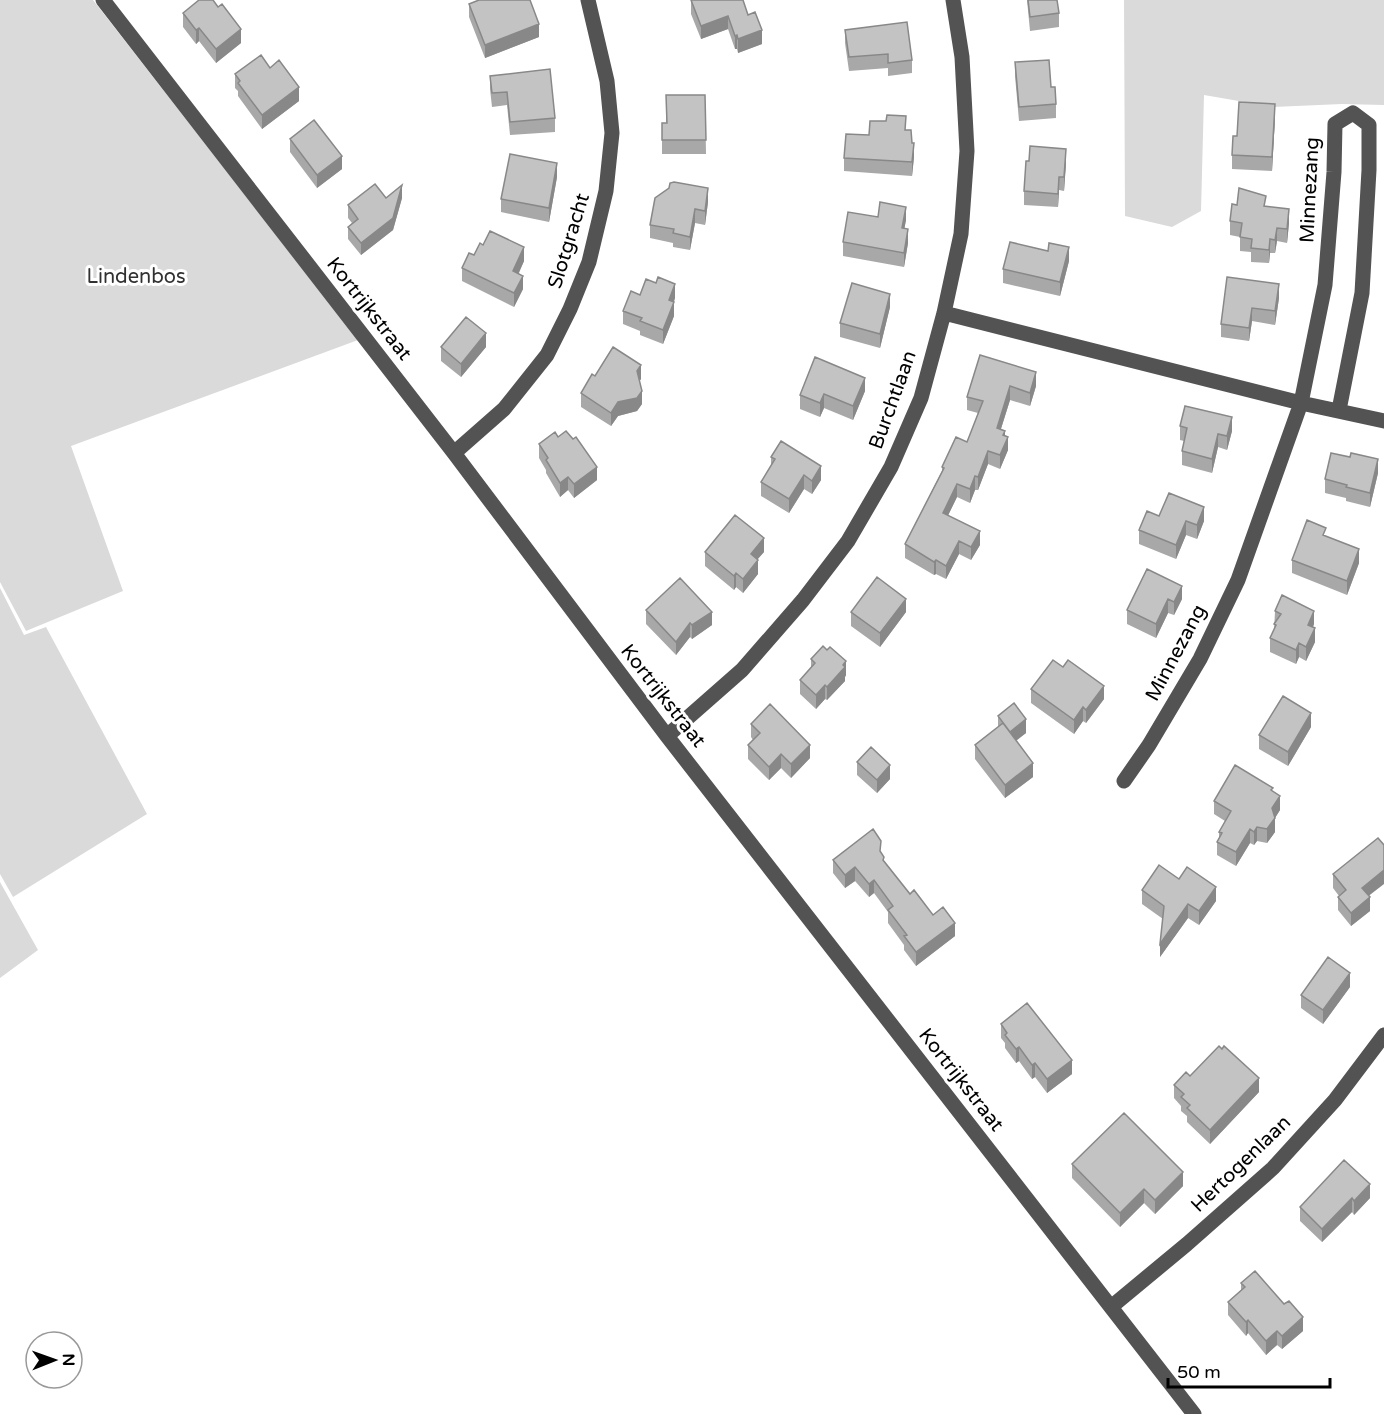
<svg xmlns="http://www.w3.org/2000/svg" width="1384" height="1414" font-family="'Varela Round',sans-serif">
<rect width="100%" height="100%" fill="#fff"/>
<path fill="#dadada" d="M 0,0 L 93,0 L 358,340 L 71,446 L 123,591 L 26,631 L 0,582 Z
M 1124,0 L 1384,0 L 1384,105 L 1342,104 L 1273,107 L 1204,95 L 1201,211 L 1172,227 L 1125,216 Z
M 0,588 L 24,635 L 46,627 L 147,814 L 13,897 L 0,874 Z
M 0,882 L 38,950 L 0,978 Z"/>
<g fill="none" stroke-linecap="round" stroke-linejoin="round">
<path stroke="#535353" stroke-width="15" d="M 103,0 L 454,453 L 667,736 L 1194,1414
M 944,313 L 1301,403 L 1384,421
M 454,453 L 504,409 L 547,355 L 570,309 L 589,262 L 606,191 L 612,133 L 607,81 L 588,0
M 667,736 L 742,670 L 803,600 L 848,541 L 891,467 L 921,398 L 944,313 L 961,234 L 967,151 L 962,57 L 953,0
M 1124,781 L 1149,745 L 1200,659 L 1238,580 L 1301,403 L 1325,285 L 1334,172 L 1335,124 L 1353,113 L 1369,125 L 1369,170 L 1362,293 L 1339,410
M 1111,1307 L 1187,1244 L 1273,1168 L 1335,1100 L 1384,1035"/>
</g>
<path fill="#a8a8a8" d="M 691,0 L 748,15 L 762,44 L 738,53 L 737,49 L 735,49 L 728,29 L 701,39 L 691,14 Z
M 1027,0 L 1057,0 L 1059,13 L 1059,27 L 1030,31 Z
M 469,4 L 539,37 L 485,58 L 469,17 Z
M 183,13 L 241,43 L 216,63 L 199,41 L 196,44 L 183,27 Z
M 845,30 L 912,60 L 912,73 L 888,76 L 888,68 L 849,71 L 845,43 Z
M 1015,62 L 1051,87 L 1056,104 L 1056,118 L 1019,121 L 1015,76 Z
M 270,68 L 299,101 L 262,129 L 238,96 L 238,91 L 235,88 L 235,74 Z
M 490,76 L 555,118 L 555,132 L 510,135 L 507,105 L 492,107 L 490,89 Z
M 666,95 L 705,95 L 706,154 L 662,154 L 662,123 L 666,123 Z
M 1275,118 L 1272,171 L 1232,169 L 1232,155 L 1237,136 Z
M 906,130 L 912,143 L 914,157 L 912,176 L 844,171 L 844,158 L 869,135 Z
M 290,139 L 342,169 L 317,188 L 290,152 Z
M 1029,161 L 1066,163 L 1064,191 L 1059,190 L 1058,207 L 1024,205 L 1024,191 Z
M 557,177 L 549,222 L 501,212 L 501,199 Z
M 386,198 L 402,198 L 393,230 L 361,255 L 348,239 L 348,227 L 352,223 L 348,218 L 348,205 Z
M 708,202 L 705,225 L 695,223 L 690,250 L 673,247 L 673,243 L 650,238 L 650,225 Z
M 1266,207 L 1289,223 L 1287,243 L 1277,241 L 1275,253 L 1270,253 L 1269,263 L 1251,262 L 1251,252 L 1240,251 L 1240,237 L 1230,235 L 1230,221 Z
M 878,217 L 906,220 L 904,229 L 908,243 L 904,267 L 843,256 L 843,242 Z
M 474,255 L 524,261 L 519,273 L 523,289 L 514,307 L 462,281 L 462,268 Z
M 1069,261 L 1060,296 L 1003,283 L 1003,269 Z
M 1227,277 L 1279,298 L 1275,325 L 1252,321 L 1249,341 L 1221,337 L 1221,324 Z
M 640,295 L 675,298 L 674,302 L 674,316 L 663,344 L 640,335 L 640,331 L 623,324 L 623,311 Z
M 890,307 L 880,348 L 840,337 L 840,323 Z
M 441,347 L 486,347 L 461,377 L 441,361 Z
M 980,355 L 1036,386 L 1030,406 L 1010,400 L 1001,429 L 1005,436 L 1008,450 L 1000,469 L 988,464 L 978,490 L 975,490 L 970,503 L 957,497 L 948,515 L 980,545 L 971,560 L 959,554 L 946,579 L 936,574 L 934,575 L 905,558 L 905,544 L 942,471 L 942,467 L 967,442 L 978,413 L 967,410 L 967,397 Z
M 595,376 L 641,379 L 639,381 L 642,404 L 637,411 L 618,416 L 611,426 L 581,407 L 581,393 Z
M 865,391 L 853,420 L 824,408 L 820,417 L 800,409 L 800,395 Z
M 1180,426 L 1232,431 L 1227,450 L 1218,447 L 1212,473 L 1182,465 L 1182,451 L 1184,441 L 1180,440 Z
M 539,444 L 597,480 L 574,498 L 568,490 L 560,497 L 546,473 L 546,470 L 539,458 Z
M 771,457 L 821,480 L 812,494 L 804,489 L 789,513 L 761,496 L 761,482 L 771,466 Z
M 1350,457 L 1378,473 L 1370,507 L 1346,501 L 1346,498 L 1325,493 L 1325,479 Z
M 1159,516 L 1204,521 L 1197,539 L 1186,535 L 1176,559 L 1139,544 L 1139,530 Z
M 705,552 L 764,552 L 757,559 L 758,574 L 743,593 L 736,587 L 734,590 L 705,566 Z
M 1292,560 L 1359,563 L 1347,595 L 1292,573 Z
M 1147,569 L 1182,599 L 1174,615 L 1168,613 L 1156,638 L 1127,624 L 1127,610 Z
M 646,610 L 712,625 L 692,639 L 690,637 L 676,655 L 646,624 Z
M 1275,611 L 1314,624 L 1313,627 L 1315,642 L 1306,661 L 1299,657 L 1296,664 L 1270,652 L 1270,638 L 1274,631 Z
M 851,612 L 906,612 L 880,647 L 851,626 Z
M 811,659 L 846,675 L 845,677 L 845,681 L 827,700 L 825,699 L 816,709 L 800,694 L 800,680 L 811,668 Z
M 1031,689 L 1104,699 L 1086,723 L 1083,721 L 1074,734 L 1031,703 Z
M 998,716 L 1026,733 L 1016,741 L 1033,777 L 1005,798 L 975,759 L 975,745 L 998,727 Z
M 751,724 L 810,758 L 791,778 L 781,768 L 769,780 L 748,759 L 748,745 L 753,740 L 751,737 Z
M 1311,727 L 1288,766 L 1259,749 L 1259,735 Z
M 857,762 L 890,779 L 877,793 L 857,775 Z
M 1273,792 L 1280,810 L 1275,818 L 1275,832 L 1267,843 L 1257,841 L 1254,845 L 1250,843 L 1236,866 L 1217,855 L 1217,842 L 1219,838 L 1219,832 L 1225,821 L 1214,814 L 1214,801 Z
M 881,852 L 884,861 L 910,894 L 955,936 L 916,966 L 904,950 L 904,945 L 888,923 L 888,912 L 874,893 L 869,897 L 855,881 L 845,888 L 833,873 L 833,860 Z
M 1333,874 L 1369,896 L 1370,911 L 1351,926 L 1338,910 L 1338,897 L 1339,896 L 1333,888 Z
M 1179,879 L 1216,901 L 1199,925 L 1188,918 L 1160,957 L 1163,919 L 1142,904 L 1142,890 Z
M 1350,987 L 1323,1024 L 1301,1008 L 1301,995 Z
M 1001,1024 L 1072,1074 L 1047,1093 L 1035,1077 L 1032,1079 L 1019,1061 L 1016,1063 L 1005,1048 L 1005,1043 L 1001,1038 Z
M 1190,1076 L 1259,1092 L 1210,1144 L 1187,1122 L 1187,1116 L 1181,1111 L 1181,1106 L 1174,1098 L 1174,1085 Z
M 1344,1160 L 1370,1198 L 1354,1215 L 1352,1212 L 1322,1242 L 1300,1221 L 1300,1207 Z
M 1072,1164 L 1183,1186 L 1155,1214 L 1144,1203 L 1120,1227 L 1072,1178 Z
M 1241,1283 L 1303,1331 L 1282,1349 L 1277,1345 L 1266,1355 L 1248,1333 L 1246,1336 L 1228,1315 L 1228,1302 L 1241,1290 Z"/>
<path fill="#888" d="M 728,16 L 728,29 L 701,39 L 701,26 Z
M 539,24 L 539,37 L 485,58 L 485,45 Z
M 199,28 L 199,41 L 196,44 L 196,30 Z
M 241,29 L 241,43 L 216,63 L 216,49 Z
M 762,30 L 762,44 L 738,53 L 738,39 Z
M 737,35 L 737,49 L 735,49 L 735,36 Z
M 299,87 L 299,101 L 262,129 L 262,115 Z
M 1275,104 L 1275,118 L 1272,171 L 1272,157 Z
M 914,143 L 914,157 L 912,176 L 912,162 Z
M 1066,149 L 1066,163 L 1064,191 L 1064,177 Z
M 342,156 L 342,169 L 317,188 L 317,175 Z
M 557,163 L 557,177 L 549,222 L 549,208 Z
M 1059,177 L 1059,190 L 1058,207 L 1058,194 Z
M 402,185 L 402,198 L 393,230 L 361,255 L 361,243 Z
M 708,188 L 708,202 L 705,225 L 705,211 Z
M 906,207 L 906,220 L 902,242 L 902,228 Z
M 695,209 L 695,223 L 690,250 L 690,237 Z
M 1289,209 L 1289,223 L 1287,243 L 1287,229 Z
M 1277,228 L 1277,241 L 1275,253 L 1275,240 Z
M 908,229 L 908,243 L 904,267 L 904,253 Z
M 1270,239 L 1270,253 L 1269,263 L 1269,250 Z
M 524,247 L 524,261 L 513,285 L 513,271 Z
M 1069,247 L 1069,261 L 1060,296 L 1060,282 Z
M 523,276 L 523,289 L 514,307 L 514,293 Z
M 675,284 L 675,298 L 669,314 L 669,300 Z
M 1279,284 L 1279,298 L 1275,325 L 1275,311 Z
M 890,294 L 890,307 L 880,348 L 880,334 Z
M 674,302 L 674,316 L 663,344 L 663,330 Z
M 1252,308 L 1252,321 L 1249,341 L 1249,328 Z
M 486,333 L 486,347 L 461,377 L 461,364 Z
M 641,365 L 641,379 L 637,385 L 637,371 Z
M 1036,372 L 1036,386 L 1030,406 L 1030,393 Z
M 865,378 L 865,391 L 853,420 L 853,406 Z
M 1010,386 L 1010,400 L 997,441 L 997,428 Z
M 642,391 L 642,404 L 637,411 L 618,416 L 611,426 L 611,413 L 618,402 Z
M 824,394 L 824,408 L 820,417 L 820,403 Z
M 1232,417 L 1232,431 L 1227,450 L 1227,436 Z
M 1005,431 L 1005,444 L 1008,437 L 1008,450 L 1000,469 L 1000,455 L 1003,435 Z
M 1218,434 L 1218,447 L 1212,473 L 1212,459 Z
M 988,451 L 988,464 L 978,490 L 978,477 Z
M 1378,459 L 1378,473 L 1370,507 L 1370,493 Z
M 821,466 L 821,480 L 812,494 L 812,481 Z
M 597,467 L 597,480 L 574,498 L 574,484 Z
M 804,475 L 804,489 L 789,513 L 789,499 Z
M 975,476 L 975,490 L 970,503 L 970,489 Z
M 568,477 L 568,490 L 560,497 L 560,483 Z
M 957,484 L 957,497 L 943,526 L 943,513 Z
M 1204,507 L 1204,521 L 1197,539 L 1197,525 Z
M 1186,521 L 1186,535 L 1176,559 L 1176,545 Z
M 980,531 L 980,545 L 971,560 L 971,547 Z
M 764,538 L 764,552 L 751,567 L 751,554 Z
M 959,541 L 959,554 L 946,579 L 946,566 Z
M 1359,549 L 1359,563 L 1347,595 L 1347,581 Z
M 758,560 L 758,574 L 743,593 L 743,579 Z
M 936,560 L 936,574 L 934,575 L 934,562 Z
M 736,573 L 736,587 L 734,590 L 734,576 Z
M 1182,586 L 1182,599 L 1174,615 L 1174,602 Z
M 906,599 L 906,612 L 880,647 L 880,633 Z
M 1168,599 L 1168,613 L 1156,638 L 1156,624 Z
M 1314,611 L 1314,624 L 1308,638 L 1308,625 Z
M 712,612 L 712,625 L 692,639 L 692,625 Z
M 690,623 L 690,637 L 676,655 L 676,642 Z
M 1315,628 L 1315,642 L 1306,661 L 1306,647 Z
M 1299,643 L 1299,657 L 1296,664 L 1296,650 Z
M 846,661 L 846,675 L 845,677 L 845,681 L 827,700 L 827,687 Z
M 825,685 L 825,699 L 816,709 L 816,695 Z
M 1104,686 L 1104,699 L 1086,723 L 1086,710 Z
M 1083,707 L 1083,721 L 1074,734 L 1074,720 Z
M 1311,713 L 1311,727 L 1288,766 L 1288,752 Z
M 1026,719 L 1026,733 L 1010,745 L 1010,732 Z
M 810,745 L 810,758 L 791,778 L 791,764 Z
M 781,754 L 781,768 L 769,780 L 769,767 Z
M 1033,763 L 1033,777 L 1005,798 L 1005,785 Z
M 890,765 L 890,779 L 877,793 L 877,780 Z
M 1280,796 L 1280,810 L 1273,821 L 1275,818 L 1275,832 L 1267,843 L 1267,829 L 1272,808 Z
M 1257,827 L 1257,841 L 1254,845 L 1254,832 Z
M 1250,829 L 1250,843 L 1236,866 L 1236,852 Z
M 855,867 L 855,881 L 845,888 L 845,875 Z
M 1384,870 L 1384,884 L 1362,901 L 1362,888 Z
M 874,880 L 874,893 L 869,897 L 869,884 Z
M 1216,887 L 1216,901 L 1199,925 L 1199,911 Z
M 1370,897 L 1370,911 L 1351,926 L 1351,913 Z
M 1188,904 L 1188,918 L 1160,957 L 1160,944 Z
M 955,923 L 955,936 L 916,966 L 916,952 Z
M 1350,973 L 1350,987 L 1323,1024 L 1323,1010 Z
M 1019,1047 L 1019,1061 L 1016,1063 L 1016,1049 Z
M 1072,1060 L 1072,1074 L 1047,1093 L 1047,1079 Z
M 1035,1063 L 1035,1077 L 1032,1079 L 1032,1065 Z
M 1259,1078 L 1259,1092 L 1210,1144 L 1210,1130 Z
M 1183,1172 L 1183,1186 L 1155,1214 L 1155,1200 Z
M 1370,1184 L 1370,1198 L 1354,1215 L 1354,1201 Z
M 1144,1189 L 1144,1203 L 1120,1227 L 1120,1213 Z
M 1352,1198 L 1352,1212 L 1322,1242 L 1322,1229 Z
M 1303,1317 L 1303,1331 L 1282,1349 L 1282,1336 Z
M 1248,1320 L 1248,1333 L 1246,1336 L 1246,1322 Z
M 1277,1331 L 1277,1345 L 1266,1355 L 1266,1341 Z"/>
<path fill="#c3c3c3" stroke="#888" stroke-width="1.5" d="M 199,0 L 213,0 L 218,7 L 222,4 L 241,29 L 216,49 L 199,28 L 196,30 L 183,13 Z
M 479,0 L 530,0 L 539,24 L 485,45 L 469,4 Z
M 691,0 L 743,0 L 748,15 L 755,12 L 762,30 L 738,39 L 737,35 L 735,36 L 728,16 L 701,26 Z
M 1028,0 L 1057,0 L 1059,13 L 1030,17 Z
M 907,22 L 912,60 L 888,63 L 888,54 L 849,57 L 845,30 Z
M 261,55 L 270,68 L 279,60 L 299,87 L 262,115 L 238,83 L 240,81 L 235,74 Z
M 1049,60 L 1051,87 L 1055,87 L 1056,104 L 1019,107 L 1015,62 Z
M 550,69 L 555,118 L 510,122 L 507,92 L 492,93 L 490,76 Z
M 666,95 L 705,95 L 706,140 L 662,140 L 662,123 L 667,123 Z
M 1239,102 L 1275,104 L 1272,157 L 1232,155 L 1233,136 L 1237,136 Z
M 887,115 L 906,116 L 905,130 L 911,130 L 912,143 L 914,143 L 912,162 L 844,158 L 846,134 L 869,135 L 870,121 L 886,121 Z
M 314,120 L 342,156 L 317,175 L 290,139 Z
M 1030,146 L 1066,149 L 1064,177 L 1059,177 L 1058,194 L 1024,191 L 1026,161 L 1029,161 Z
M 510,154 L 557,163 L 549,208 L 501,199 Z
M 674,182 L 708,188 L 705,211 L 695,209 L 690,237 L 673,233 L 674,229 L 650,225 L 655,198 L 669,188 L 670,183 Z
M 375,184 L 386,198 L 402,185 L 393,218 L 361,243 L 348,227 L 358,219 L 348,205 Z
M 1239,188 L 1266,196 L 1264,206 L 1289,209 L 1287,229 L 1277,228 L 1275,240 L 1270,239 L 1269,250 L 1251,248 L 1252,239 L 1240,237 L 1242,223 L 1230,221 L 1232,204 L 1237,205 Z
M 880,202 L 906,207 L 902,228 L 908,229 L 904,253 L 843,242 L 848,212 L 878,217 Z
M 490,231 L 524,247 L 513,271 L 523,276 L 514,293 L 462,268 L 469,253 L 474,255 L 480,243 L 483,245 Z
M 1010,242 L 1048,251 L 1049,243 L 1069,247 L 1060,282 L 1003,269 Z
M 658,277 L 675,284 L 669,300 L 674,302 L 663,330 L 640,321 L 642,318 L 623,311 L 631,291 L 640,295 L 646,279 L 656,283 Z
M 1227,277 L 1279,284 L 1275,311 L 1252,308 L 1249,328 L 1221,324 Z
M 852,283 L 890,294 L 880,334 L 840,323 Z
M 466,317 L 486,333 L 461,364 L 441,347 Z
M 613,347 L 641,365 L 637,371 L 642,391 L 637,398 L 618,402 L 611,413 L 581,393 L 592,374 L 595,376 Z
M 980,355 L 1036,372 L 1030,393 L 1010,386 L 997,428 L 1005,431 L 1003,435 L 1008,437 L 1000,455 L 988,451 L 978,477 L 975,476 L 970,489 L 957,484 L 943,513 L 980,531 L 971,547 L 959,541 L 946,566 L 936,560 L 934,562 L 905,544 L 944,468 L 942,467 L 956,437 L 967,442 L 983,401 L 967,397 Z
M 815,357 L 865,378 L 853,406 L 824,394 L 820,403 L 800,395 Z
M 1185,406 L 1232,417 L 1227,436 L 1218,434 L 1212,459 L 1182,451 L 1187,428 L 1180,426 Z
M 566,431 L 573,439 L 576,437 L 597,467 L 574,484 L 568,477 L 560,483 L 546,460 L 548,458 L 539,444 L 555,432 L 558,437 Z
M 781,441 L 821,466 L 812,481 L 804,475 L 789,499 L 761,482 L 775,459 L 771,457 Z
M 1331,453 L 1350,457 L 1351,453 L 1378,459 L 1370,493 L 1346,487 L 1347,485 L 1325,479 Z
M 1169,493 L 1204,507 L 1197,525 L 1186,521 L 1176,545 L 1139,530 L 1147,511 L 1159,516 Z
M 735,515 L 764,538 L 751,554 L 758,560 L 743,579 L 736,573 L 734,576 L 705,552 Z
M 1307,520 L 1326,528 L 1323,535 L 1359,549 L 1347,581 L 1292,560 Z
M 1147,569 L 1182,586 L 1174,602 L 1168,599 L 1156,624 L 1127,610 Z
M 877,577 L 906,599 L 880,633 L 851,612 Z
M 680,578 L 712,612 L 692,625 L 690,623 L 676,642 L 646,610 Z
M 1282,595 L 1314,611 L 1308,625 L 1315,628 L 1306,647 L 1299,643 L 1296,650 L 1270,638 L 1276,625 L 1274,624 L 1281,614 L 1275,611 Z
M 823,646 L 827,650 L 830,647 L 846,661 L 843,665 L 845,667 L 827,687 L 825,685 L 816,695 L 800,680 L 815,663 L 811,659 Z
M 1053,660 L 1063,667 L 1068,660 L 1104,686 L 1086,710 L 1083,707 L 1074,720 L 1031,689 Z
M 1283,696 L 1311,713 L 1288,752 L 1259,735 Z
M 1014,703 L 1026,719 L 1010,732 L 998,716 Z
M 770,704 L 810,745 L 791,764 L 781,754 L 769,767 L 748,745 L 760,733 L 751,724 Z
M 1003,723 L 1033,763 L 1005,785 L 975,745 Z
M 871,747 L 890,765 L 877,780 L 857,762 Z
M 1235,765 L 1273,788 L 1271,790 L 1280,796 L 1272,808 L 1275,818 L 1267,829 L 1257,827 L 1254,832 L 1250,829 L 1236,852 L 1217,842 L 1222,833 L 1219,832 L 1231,811 L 1214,801 Z
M 873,829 L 881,841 L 880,851 L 884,857 L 883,860 L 910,894 L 914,890 L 933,915 L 943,907 L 955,923 L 916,952 L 904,936 L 907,935 L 888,910 L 893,906 L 874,880 L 869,884 L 855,867 L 845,875 L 833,860 Z
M 1378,838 L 1384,845 L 1384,870 L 1362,888 L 1370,897 L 1351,913 L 1338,897 L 1346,890 L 1333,874 Z
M 1159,865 L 1179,879 L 1187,867 L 1216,887 L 1199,911 L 1188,904 L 1160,944 L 1164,906 L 1142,890 Z
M 1328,957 L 1350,973 L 1323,1010 L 1301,995 Z
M 1027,1003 L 1072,1060 L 1047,1079 L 1035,1063 L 1032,1065 L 1019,1047 L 1016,1049 L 1005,1035 L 1007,1033 L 1001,1024 Z
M 1219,1046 L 1222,1049 L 1224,1046 L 1259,1078 L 1210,1130 L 1187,1108 L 1190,1105 L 1181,1097 L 1184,1094 L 1174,1085 L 1186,1072 L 1190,1076 Z
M 1124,1113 L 1183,1172 L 1155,1200 L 1144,1189 L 1120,1213 L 1072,1164 Z
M 1344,1160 L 1370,1184 L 1354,1201 L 1352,1198 L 1322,1229 L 1300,1207 Z
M 1255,1271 L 1284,1304 L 1289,1301 L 1303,1317 L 1282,1336 L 1277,1331 L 1266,1341 L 1248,1320 L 1246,1322 L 1228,1302 L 1245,1287 L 1241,1283 Z"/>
<g text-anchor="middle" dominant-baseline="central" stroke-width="6" stroke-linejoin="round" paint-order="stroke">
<g font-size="20" fill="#000" stroke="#fff">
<text transform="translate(1310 190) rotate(-87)">Minnezang</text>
<text transform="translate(569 241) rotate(-73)">Slotgracht</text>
<text transform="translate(369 309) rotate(52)">Kortrijkstraat</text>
<text transform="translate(893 400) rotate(-70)">Burchtlaan</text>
<text transform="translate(1176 653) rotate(-62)">Minnezang</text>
<text transform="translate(663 696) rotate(52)">Kortrijkstraat</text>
<text transform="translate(961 1080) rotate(52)">Kortrijkstraat</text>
<text transform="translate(1241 1164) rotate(-44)">Hertogenlaan</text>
</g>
<g font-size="20" fill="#313131" stroke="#fff">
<text x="136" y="277">Lindenbos</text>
</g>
</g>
<g transform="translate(54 1360) rotate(89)"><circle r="28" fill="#ffffff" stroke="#999999" stroke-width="1.5"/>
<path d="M0-4.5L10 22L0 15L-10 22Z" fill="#000000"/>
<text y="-9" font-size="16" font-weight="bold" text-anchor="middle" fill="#000000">N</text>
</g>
<path d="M1168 1378v9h162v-9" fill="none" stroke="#000000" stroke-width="3"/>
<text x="1177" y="1378" font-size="18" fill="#000000" stroke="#ffffff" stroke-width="4.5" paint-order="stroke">50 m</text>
</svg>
